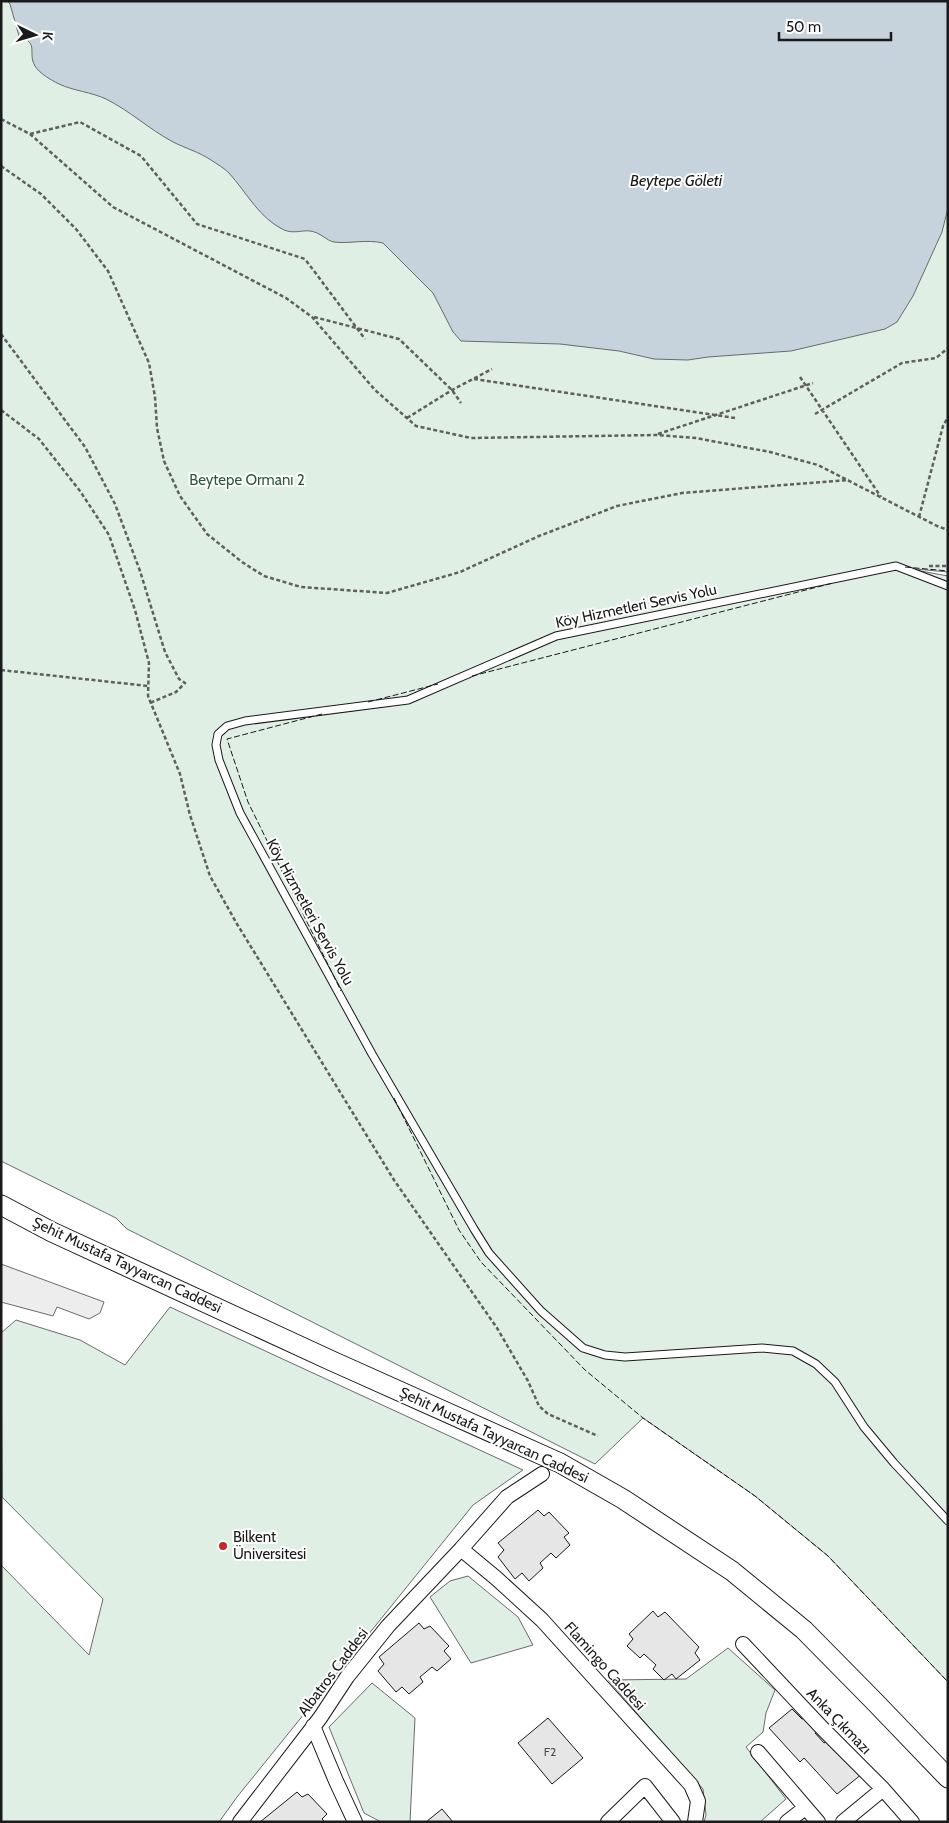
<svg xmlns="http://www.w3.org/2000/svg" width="949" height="1823" font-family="Cabin,sans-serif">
<rect width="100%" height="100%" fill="#fff"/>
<path fill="#e0efe3" stroke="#6a6a6a" d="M 1,1 L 948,1 L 948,572 L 904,568 L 948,576 L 948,1682 L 828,1556 L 755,1496 L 643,1418 L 595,1464 L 127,1229 L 116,1218 L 1,1161 Z
M 170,1307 L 523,1470 L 473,1505 L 237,1797 L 219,1822 L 1,1822 L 1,1565 L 89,1655 L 103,1599 L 2,1497 L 1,1333 L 16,1320 L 80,1340 L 125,1365 Z
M 468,1576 L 518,1617 L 533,1645 L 471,1663 L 430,1597 L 450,1581 Z
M 728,1648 L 775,1690 L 766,1713 L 763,1732 L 746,1747 L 786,1799 L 760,1822 L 704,1822 L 706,1815 L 703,1789 L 608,1680 L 686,1679 Z
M 372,1683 L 415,1718 L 410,1822 L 381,1822 L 364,1813 L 329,1727 Z"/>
<path fill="#ededed" stroke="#6a6a6a" d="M 1,1264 L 104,1302 L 100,1313 L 89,1319 L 57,1307 L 53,1316 L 1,1302 Z"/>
<path fill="#c6d2dc" stroke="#6a6a6a" d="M 7,1 L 948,1 L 948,208 L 942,232 L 913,296 L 897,322 L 885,329 L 791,351 L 708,357 L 688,360 L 654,359 L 619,351 L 560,344 L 461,341 L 453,332 L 433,293 L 383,243 C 366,239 350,244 334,242 C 327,241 320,232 310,231 C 301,230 294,234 284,230 C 259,218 247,193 229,173 C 224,168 217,164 211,160 C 199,152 185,148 173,142 C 149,129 130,111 106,99 C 91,92 74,91 59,84 C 51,80 39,73 35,66 C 27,52 40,44 19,36 L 10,4 Z"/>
<path fill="#e6e6e6" stroke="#1a1a1a" d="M 538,1510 L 544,1516 L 549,1512 L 569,1533 L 564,1537 L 570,1545 L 556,1558 L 551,1553 L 540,1563 L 543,1568 L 529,1581 L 522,1573 L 515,1579 L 498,1557 L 504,1550 L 498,1543 Z
M 653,1611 L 658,1617 L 665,1612 L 699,1647 L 695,1653 L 700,1660 L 676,1679 L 672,1674 L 664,1680 L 653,1669 L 656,1665 L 644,1654 L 640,1658 L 627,1646 L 633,1639 L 629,1634 Z
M 419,1623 L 424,1629 L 430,1626 L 449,1646 L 444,1651 L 451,1659 L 437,1671 L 432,1667 L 420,1677 L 423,1682 L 409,1694 L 402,1687 L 396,1692 L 378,1671 L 384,1664 L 379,1657 Z
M 792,1709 L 802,1719 L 805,1718 L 817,1732 L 815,1733 L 824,1743 L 830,1739 L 862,1774 L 837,1794 L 804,1758 L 800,1762 L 769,1728 Z
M 548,1718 L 583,1758 L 552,1784 L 518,1743 Z
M 297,1792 L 302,1797 L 308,1794 L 327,1814 L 322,1819 L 325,1822 L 260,1822 Z
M 442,1809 L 453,1822 L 426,1822 Z"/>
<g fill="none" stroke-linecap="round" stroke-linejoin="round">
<defs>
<path id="service" d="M 948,586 L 896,566 L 556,636 L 408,700 L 245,721 L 227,726 L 218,734 L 216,745 L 219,760 L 240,813 L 372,1054 L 474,1229 L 489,1253 L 541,1311 L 583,1348 L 605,1355 L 625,1357 L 762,1348 L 793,1351 L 816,1364 L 835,1382 L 864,1427 L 894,1463 L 948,1521"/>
<path id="minor" d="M 461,1549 L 496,1578 L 542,1620 L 691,1785 L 698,1801 L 695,1822
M 743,1644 L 823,1729 L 883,1789 L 912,1822
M 313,1726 L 336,1781 L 355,1822
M 758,1752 L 818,1822
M 240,1822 L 320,1718 L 347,1677 L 388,1626 L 461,1549 L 507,1497 L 542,1474
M 608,1822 L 645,1786 L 673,1822
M 787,1822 L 805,1808
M 843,1822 L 883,1789"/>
<path id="secondary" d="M 1,1205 L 52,1232 L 332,1361 L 560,1463 L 623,1499 L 732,1571 L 804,1630 L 874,1701 L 948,1778"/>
</defs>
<use href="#service" stroke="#1a1a1a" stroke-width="9"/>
<use href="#minor" stroke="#1a1a1a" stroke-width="16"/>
<use href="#secondary" stroke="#1a1a1a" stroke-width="21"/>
<path stroke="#5f5f5f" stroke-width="2.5" stroke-dasharray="4 2.5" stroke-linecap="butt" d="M 1,119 L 30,134 L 113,207 L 286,298 L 312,317 L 375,390 L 416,426 L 471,438 L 656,435 L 696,438 L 770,452 L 818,465 L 937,526 L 948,530
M 30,134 L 80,122 L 141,156 L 197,224 L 305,259 L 365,339
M 1,166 L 41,194 L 76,229 L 108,271 L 149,363 L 155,397 L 157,428 L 164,461 L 180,496 L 207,534 L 242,562 L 264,576 L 301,587 L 387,593 L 460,572 L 539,536 L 617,506 L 682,493 L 849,480
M 314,317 L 399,339 L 452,390 L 461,403
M 1,334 L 85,447 L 115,504 L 140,571 L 165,652 L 179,679 L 185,683 L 176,692 L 150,703
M 800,377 L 881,497
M 474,379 L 735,418
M 1,410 L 39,439 L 80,491 L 109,535 L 135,610 L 149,663 L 148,696 L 180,774 L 190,815 L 210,876 L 237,924 L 394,1180 L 497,1328 L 528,1381 L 539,1406 L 548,1414 L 598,1436
M 815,414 L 902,363 L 936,358 L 948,348
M 407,418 L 452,390 L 492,369
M 658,434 L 813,383
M 919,517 L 943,426 L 948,417
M 929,566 L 948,566
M 1,670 L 148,686"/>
<use href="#service" stroke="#fff" stroke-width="7"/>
<use href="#minor" stroke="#fff" stroke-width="14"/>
<use href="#secondary" stroke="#fff" stroke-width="19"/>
<path stroke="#1a1a1a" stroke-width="1" stroke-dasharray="6 2.5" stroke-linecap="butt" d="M 905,567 L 948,571
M 472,676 L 833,583
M 368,702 L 438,684
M 322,714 L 227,739 L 248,802 L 341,991
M 394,1098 L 459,1230 L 481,1262 L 585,1370 L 643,1418 L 755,1496 L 828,1556 L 948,1682"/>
</g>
<circle fill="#c62828" stroke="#fff" stroke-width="2" cx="223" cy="1546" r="5"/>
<g text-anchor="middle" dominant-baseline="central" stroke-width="4" stroke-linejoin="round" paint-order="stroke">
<g font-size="12" fill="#4d4d4d">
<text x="550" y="1751">F2</text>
</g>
<g font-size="15" fill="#2b5a34" stroke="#fff">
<text x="247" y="480">Beytepe Ormanı 2</text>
</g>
<g font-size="15" fill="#1a1a1a" stroke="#fff">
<text transform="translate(636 606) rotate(-12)">Köy Hizmetleri Servis Yolu</text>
<text transform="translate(310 912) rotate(61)">Köy Hizmetleri Servis Yolu</text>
<text transform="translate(127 1265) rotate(25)">Şehit Mustafa Tayyarcan Caddesi</text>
<text transform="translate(494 1435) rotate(25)">Şehit Mustafa Tayyarcan Caddesi</text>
<text transform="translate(605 1666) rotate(48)">Flamingo Caddesi</text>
<text transform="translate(333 1672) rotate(-53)">Albatros Caddesi</text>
<text transform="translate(839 1721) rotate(46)">Anka Çıkmazı</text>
</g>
<g font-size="15" fill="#1a1a1a" stroke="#fff" text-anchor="start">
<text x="233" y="1537">Bilkent<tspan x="233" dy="17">Üniversitesi</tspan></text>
</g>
<g font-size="16" font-style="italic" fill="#1a1a1a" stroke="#fff">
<text x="676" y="180">Beytepe Göleti</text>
</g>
</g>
<rect width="949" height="1823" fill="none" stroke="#1a1a1a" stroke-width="5"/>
<g transform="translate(35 35) rotate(95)" stroke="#ffffff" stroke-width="4" paint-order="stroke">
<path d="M0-4L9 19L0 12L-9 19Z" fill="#1a1a1a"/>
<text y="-8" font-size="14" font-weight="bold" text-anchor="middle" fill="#1a1a1a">K</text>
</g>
<path d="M779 32v8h112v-8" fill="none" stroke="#1a1a1a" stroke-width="2.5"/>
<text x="786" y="32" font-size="15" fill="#1a1a1a" stroke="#ffffff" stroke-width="4" paint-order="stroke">50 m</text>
</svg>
